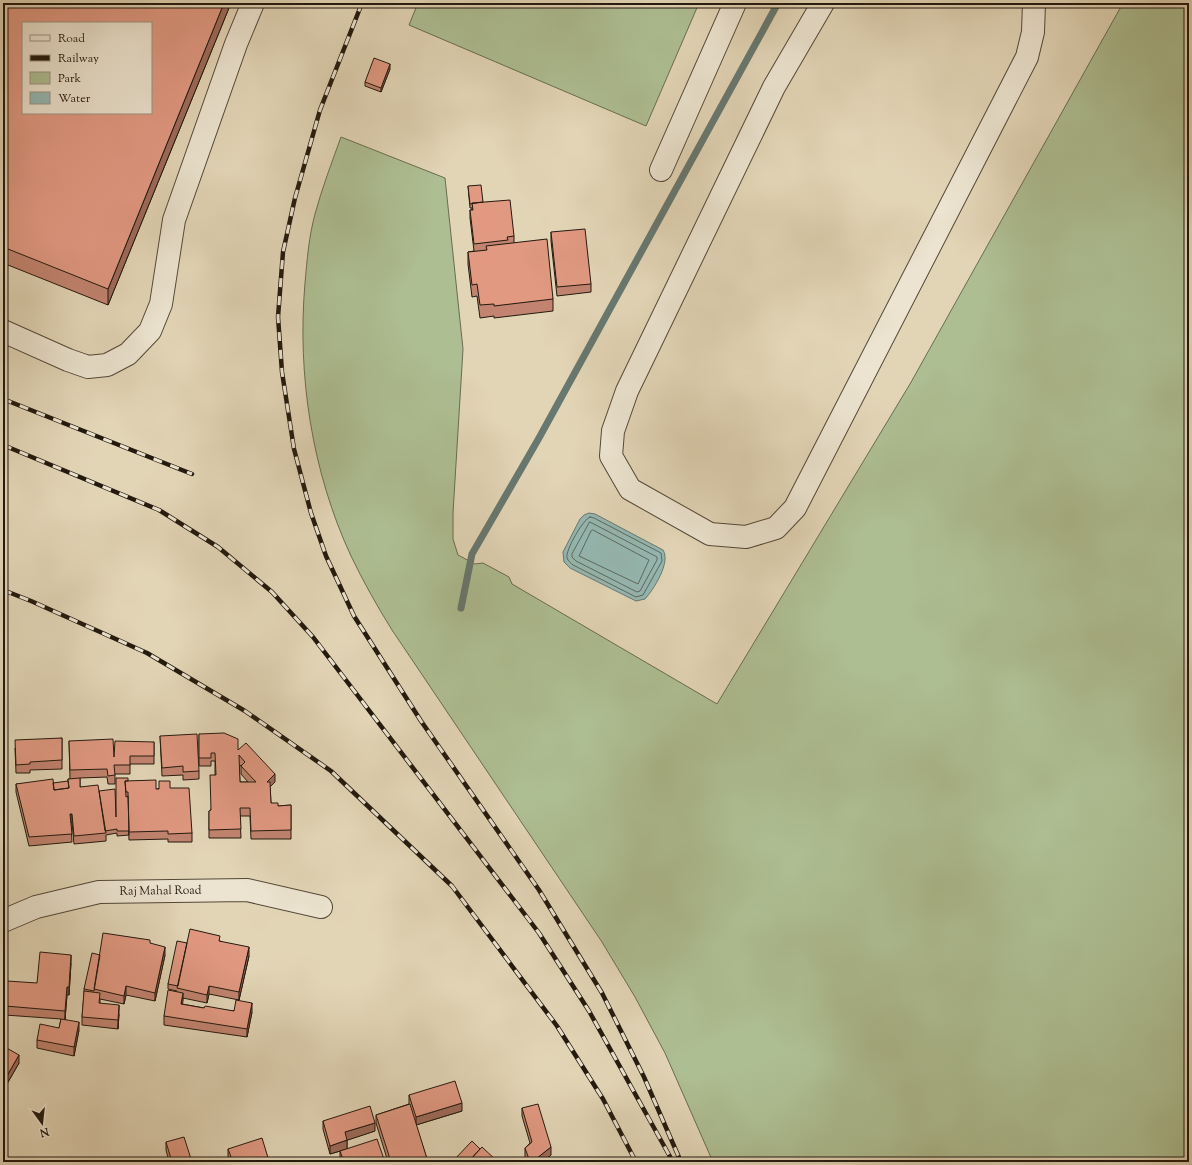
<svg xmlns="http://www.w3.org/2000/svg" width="1192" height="1165" font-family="'Sorts Mill Goudy',serif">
<rect width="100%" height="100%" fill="#e2d5b6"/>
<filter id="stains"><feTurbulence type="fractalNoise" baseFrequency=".005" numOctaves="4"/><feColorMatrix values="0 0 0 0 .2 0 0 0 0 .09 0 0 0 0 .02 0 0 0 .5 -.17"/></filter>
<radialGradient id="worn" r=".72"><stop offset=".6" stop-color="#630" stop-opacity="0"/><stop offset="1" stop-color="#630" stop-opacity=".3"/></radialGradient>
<path fill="#adbe92" stroke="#686c50" d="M 418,3 L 699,3 L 646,126 L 409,25 Z
M 1123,3 L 1189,3 L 1189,1162 L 713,1162 L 665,1053 L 635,997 L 602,942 L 392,630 C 377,606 363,581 351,556 C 312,472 297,375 305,283 C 307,260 309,236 315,214 C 322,188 332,162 341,137 L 445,178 L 463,349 L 453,513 L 453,539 L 458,555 L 475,564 L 483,563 L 509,577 L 512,584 L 717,704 L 910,384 Z"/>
<path fill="#95b8b2" stroke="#677870" d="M 589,513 L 595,514 L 663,550 C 671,562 654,589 645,599 L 636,601 L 570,568 L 564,562 L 563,552 L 580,519 L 584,515 Z"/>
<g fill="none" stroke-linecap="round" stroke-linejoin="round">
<path stroke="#5c6860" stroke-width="1" d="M 590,517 L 594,518 L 661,553 L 662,561 L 643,595 L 636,597 L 573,565 C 571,563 568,561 567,558 C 565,551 583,519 590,517 Z
M 590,522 L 657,557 L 657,560 L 640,591 L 637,592 L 576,561 L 572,557 L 572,554 Z
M 593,530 L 649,560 L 638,584 L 579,556 L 591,531 Z"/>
<path stroke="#677870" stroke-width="7" d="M 461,608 L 472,554 L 539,438 L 778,3"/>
<defs>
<g id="minor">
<path d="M 823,3 L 774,87 L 627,391 L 613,431 L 611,456 L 630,489 L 710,534 L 746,537 L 776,528 L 795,508 L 1027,57 L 1033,32 L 1034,3"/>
<path d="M 661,170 L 735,3"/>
<path d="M 3,331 L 68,360 L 88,367 L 107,365 L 128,354 L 150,331 L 161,304 L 174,220 L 236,44 L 253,3"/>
<path id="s1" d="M 3,921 L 36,907 L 99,892 L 247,890 L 321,907"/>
</g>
</defs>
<use href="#minor" stroke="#534838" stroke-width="24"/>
<use href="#minor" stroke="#ece4d0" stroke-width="22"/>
<defs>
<path id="rail" d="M 362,3 L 320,110 L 295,198 L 283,252 L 278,317 L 282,372 L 294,449 L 311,513 L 326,556 L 354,616 L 421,721 L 539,890 L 602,993 L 644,1077 L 681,1162
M 3,399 L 192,474
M 3,445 L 159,510 L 218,547 L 272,592 L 313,637 L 539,933 L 589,1011 L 673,1162
M 3,590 L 31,601 L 147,653 L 245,711 L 331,771 L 452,886 L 557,1026 L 603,1099 L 636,1162"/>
</defs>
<use href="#rail" stroke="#23190e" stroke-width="4.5"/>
<use href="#rail" stroke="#ece4d0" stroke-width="3" stroke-dasharray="9" stroke-linecap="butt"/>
</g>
<path fill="#c28470" stroke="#23190e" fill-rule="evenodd" d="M 3,3 L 231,3 L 108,305 L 3,263 Z
M 390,69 L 381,92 L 365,86 L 365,82 Z
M 468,186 L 514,236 L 514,243 L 553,299 L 553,311 L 494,318 L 494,316 L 480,318 L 477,296 L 472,297 L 468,264 L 468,252 L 474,251 L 470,218 L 470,210 L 472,210 L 472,208 L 470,208 Z
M 551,232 L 591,284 L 591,292 L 557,296 L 551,241 Z
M 199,734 L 238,750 L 275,782 L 270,786 L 271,803 L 278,806 L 291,805 L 291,839 L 251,839 L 250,816 L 240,816 L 241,838 L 209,838 L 209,811 L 211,810 L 215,775 L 215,761 L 211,761 L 211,766 L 199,766 ZM 239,764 L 241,766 L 241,774 L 248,782 L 240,782 Z
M 160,736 L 199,771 L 199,779 L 183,780 L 183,775 L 162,776 Z
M 62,738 L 62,769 L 30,770 L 30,773 L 16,773 L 15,748 Z
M 69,741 L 114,757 L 154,742 L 154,764 L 130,764 L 130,774 L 115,774 L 115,784 L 108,784 L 107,777 L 80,778 L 80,787 L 99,791 L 116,816 L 128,781 L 156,789 L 170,788 L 192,833 L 192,842 L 168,842 L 168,839 L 129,840 L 128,816 L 129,835 L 117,836 L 117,833 L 106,835 L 106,841 L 74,844 L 72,822 L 71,823 L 72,842 L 29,846 L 16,792 L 16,784 L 53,783 L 68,786 L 68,779 L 70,779 Z
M 220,941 L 249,956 L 239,1000 L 209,994 L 207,1003 L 183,998 L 182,1004 L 204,1008 L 234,1011 L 252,1012 L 247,1037 L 164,1025 L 164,1016 L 177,992 L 177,991 L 168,989 L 168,984 L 187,943 Z
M 150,943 L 165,955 L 155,1001 L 126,995 L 124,1004 L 100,999 L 100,1004 L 119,1014 L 118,1029 L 82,1025 L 82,1017 L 84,994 L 84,989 L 100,955 Z
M 71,963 L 69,995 L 67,995 L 65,1019 L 79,1030 L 74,1056 L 37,1048 L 37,1040 L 59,1028 L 61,1019 L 5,1015 L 5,1006 L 37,983 Z
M 3,1046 L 19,1063 L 4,1089 L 3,1088 Z
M 409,1095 L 462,1111 L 416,1125 L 428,1162 L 388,1162 L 376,1123 L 376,1115 L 409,1104 Z
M 522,1108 L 551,1155 L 543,1162 L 527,1162 L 525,1157 L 525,1148 L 530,1143 L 522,1116 Z
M 323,1121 L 375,1131 L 347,1140 L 347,1149 L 330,1154 L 323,1129 Z
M 166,1142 L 192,1162 L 169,1162 L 166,1150 Z
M 228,1149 L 269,1162 L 230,1162 L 228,1157 Z
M 340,1151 L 385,1162 L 341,1162 L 340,1160 Z"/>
<path fill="#9e6b5b" stroke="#23190e" d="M 224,3 L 231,3 L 108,305 L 108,289 Z
M 390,64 L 390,69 L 381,92 L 381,88 Z
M 275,774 L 275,782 L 267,790 L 267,782 Z
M 70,814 L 72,814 L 72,822 L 70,823 Z
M 165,947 L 165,955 L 155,1001 L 155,993 Z
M 249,947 L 249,956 L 239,1000 L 239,992 Z
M 71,955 L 71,963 L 69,995 L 69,987 Z
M 126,986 L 126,995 L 124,1004 L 124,996 Z
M 209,986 L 209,994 L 207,1003 L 207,995 Z
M 67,987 L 67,995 L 65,1020 L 65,1011 Z
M 183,993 L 183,1001 L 181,1012 L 181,1004 Z
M 252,1003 L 252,1012 L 247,1037 L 247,1029 Z
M 119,1005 L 119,1014 L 118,1029 L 118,1020 Z
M 79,1022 L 79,1030 L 74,1056 L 74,1047 Z
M 19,1055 L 19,1063 L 4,1089 L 4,1081 Z
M 462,1103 L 462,1111 L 416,1125 L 416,1117 Z
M 375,1123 L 375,1131 L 345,1141 L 345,1132 Z
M 347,1140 L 347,1149 L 330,1154 L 330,1146 Z
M 551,1147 L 551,1155 L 543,1162 L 532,1162 Z"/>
<path fill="#e19982" stroke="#23190e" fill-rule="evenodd" d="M 3,3 L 224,3 L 108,289 L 3,247 ZM 23,23 L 151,23 L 151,113 L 23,113 Z
M 374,58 L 390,64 L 381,88 L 365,82 Z
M 481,185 L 483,202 L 470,204 L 468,186 Z
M 510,200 L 514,236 L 507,237 L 508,240 L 474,244 L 470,210 L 473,210 L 472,203 Z
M 585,229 L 591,284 L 557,287 L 551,232 Z
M 547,239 L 553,299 L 494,306 L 494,304 L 480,305 L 477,284 L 472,285 L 468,252 L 487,250 L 486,246 Z
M 224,733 L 238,739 L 238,750 L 246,743 L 275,774 L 267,782 L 270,782 L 271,803 L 278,803 L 278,806 L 291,805 L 291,830 L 251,831 L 250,808 L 240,808 L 241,829 L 209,830 L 209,811 L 211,810 L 210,775 L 216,775 L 215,753 L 211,753 L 211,758 L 199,758 L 199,734 ZM 239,755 L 245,762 L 241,766 L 256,782 L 240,782 Z
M 197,734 L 199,771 L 183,772 L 183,766 L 162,768 L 160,736 Z
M 62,738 L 62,760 L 30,762 L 30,764 L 16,765 L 15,740 Z
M 113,739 L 114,757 L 115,741 L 154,742 L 154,756 L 130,756 L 130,765 L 114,765 L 115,775 L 108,776 L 107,769 L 70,770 L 69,741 Z
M 80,778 L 80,787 L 98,785 L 106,833 L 74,836 L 72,814 L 70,814 L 72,834 L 29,837 L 16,784 L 53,779 L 54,790 L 69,788 L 68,779 Z
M 116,778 L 128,778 L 128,781 L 125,781 L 126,797 L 128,796 L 129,831 L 117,831 L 117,829 L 105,831 L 99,791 L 115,789 L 116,817 Z
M 156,780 L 156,789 L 159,789 L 159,781 L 170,781 L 170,788 L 189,788 L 192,833 L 168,834 L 168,831 L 129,832 L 128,792 L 126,792 L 125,781 Z
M 68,781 L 69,788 L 54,790 L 53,783 Z
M 190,929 L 220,936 L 219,941 L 249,947 L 239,992 L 209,986 L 207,995 L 177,988 Z
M 103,933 L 150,940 L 150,943 L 165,947 L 155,993 L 126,986 L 124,996 L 94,989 Z
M 177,941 L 187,943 L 178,986 L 168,984 Z
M 40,952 L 71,955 L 69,987 L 67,987 L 65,1011 L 5,1006 L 7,981 L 37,983 Z
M 92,953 L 100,955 L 94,991 L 84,989 Z
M 168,990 L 183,993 L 181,1004 L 204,1008 L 205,1006 L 234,1011 L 236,1000 L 252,1003 L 247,1029 L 164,1016 Z
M 84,991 L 100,993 L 99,1003 L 119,1005 L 118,1020 L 82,1017 Z
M 61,1019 L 79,1022 L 74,1047 L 37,1040 L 40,1024 L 59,1028 Z
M 3,1046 L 19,1055 L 4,1081 L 3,1080 Z
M 455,1081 L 462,1103 L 416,1117 L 409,1095 Z
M 410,1104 L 428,1162 L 391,1162 L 376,1115 Z
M 538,1104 L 551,1147 L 532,1162 L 530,1162 L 525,1148 L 532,1142 L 522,1108 Z
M 370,1106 L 375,1123 L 345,1132 L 347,1140 L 330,1146 L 323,1121 Z
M 184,1137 L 192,1162 L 172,1162 L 166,1142 Z
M 262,1138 L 269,1161 L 267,1162 L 233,1162 L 228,1149 Z
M 377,1139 L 385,1162 L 344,1162 L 340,1151 Z
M 472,1141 L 480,1149 L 468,1162 L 464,1162 L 461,1159 L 458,1162 L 454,1162 L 453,1161 Z
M 482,1147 L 498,1162 L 468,1162 Z
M 164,1159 L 165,1162 L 153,1162 Z
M 318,1159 L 319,1162 L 309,1162 Z
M 461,1159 L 464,1162 L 458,1162 Z"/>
<g text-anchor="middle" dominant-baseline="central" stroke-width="4" stroke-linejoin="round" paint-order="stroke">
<g font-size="12" fill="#23190e" stroke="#ece4d0">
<text stroke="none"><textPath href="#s1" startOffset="162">Raj Mahal Road</textPath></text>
</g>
</g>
<rect width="1192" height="1165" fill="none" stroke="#e2d5b6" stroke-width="16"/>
<rect x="4" y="4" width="1184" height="1157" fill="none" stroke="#23190e" stroke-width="2"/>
<rect x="8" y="8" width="1176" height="1149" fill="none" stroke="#23190e"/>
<rect x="22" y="22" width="130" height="92" fill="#ece4d0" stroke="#9c9382"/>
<rect x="30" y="35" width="20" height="6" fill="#ece4d0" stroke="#9c9382"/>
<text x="58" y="42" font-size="12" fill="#23190e">Road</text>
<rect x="30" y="55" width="20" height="6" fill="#23190e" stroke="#9c9382"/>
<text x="58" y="62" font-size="12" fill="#23190e">Railway</text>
<rect x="30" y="72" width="20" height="12" fill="#adbe92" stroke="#9c9382"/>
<text x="58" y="82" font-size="12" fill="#23190e">Park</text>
<rect x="30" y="92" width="20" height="12" fill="#95b8b2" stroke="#9c9382"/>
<text x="58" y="102" font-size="12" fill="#23190e">Water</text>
<g transform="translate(42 1123) rotate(165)" stroke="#ece4d0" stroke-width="3" paint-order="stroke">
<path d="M0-3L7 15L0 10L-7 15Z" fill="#23190e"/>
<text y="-6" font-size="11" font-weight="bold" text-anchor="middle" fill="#23190e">N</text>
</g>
<rect width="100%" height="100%" filter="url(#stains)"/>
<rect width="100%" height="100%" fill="url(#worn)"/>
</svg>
